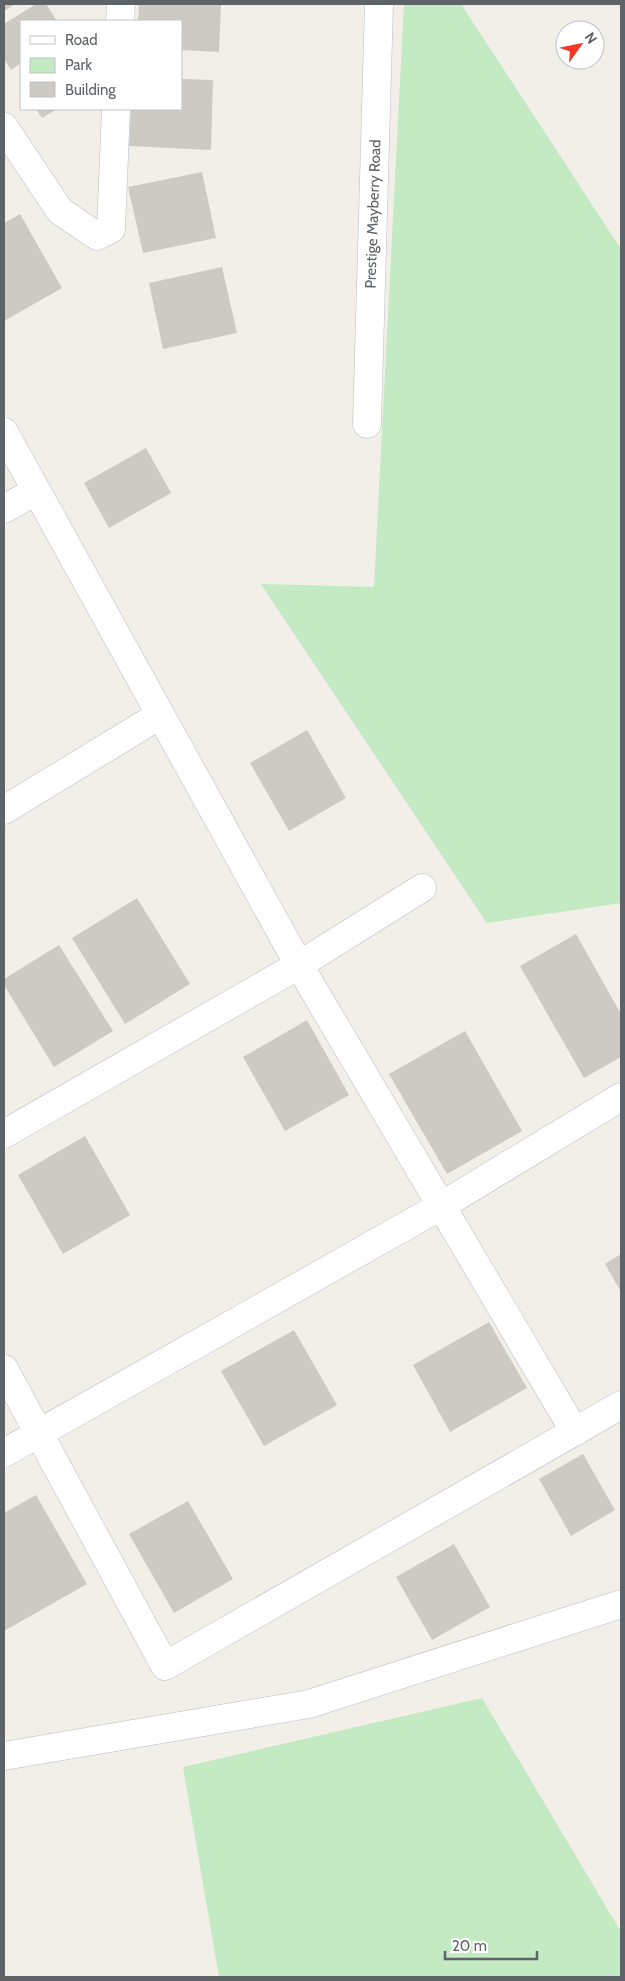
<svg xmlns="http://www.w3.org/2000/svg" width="625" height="1981" font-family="Cabin,sans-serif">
<rect width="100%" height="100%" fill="#f1efe7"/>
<path fill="#c3eac2" d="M 404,4 L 461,4 L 621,249 L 621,903 L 487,923 L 261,584 L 374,587 Z
M 482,1698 L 621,1932 L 621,1977 L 219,1977 L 183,1767 Z"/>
<path fill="#cdcac4" d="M 4,4 L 15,4 L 4,11 Z
M 36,4 L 46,4 L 57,21 L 21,21 L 21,63 L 11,70 L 4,59 L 4,24 Z
M 139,4 L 221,4 L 219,52 L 181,50 L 181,21 L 138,21 Z
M 181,79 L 213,80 L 211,150 L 129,146 L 131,109 L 181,109 Z
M 36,109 L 57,109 L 42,118 Z
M 202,172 L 216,238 L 143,253 L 128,187 Z
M 20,214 L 62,288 L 4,321 L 4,223 Z
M 222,267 L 237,333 L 163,349 L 149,283 Z
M 146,448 L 171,493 L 109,528 L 84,483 Z
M 307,730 L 346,798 L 289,831 L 250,763 Z
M 137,898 L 190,984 L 125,1024 L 72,938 Z
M 576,934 L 621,1014 L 621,1057 L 584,1078 L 520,966 Z
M 59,945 L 113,1031 L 54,1067 L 4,985 L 4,979 Z
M 307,1020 L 349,1095 L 285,1131 L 243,1057 Z
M 465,1031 L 522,1131 L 447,1174 L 389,1074 Z
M 85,1136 L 130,1215 L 63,1254 L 18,1175 Z
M 621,1254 L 621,1292 L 605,1264 Z
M 489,1322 L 527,1388 L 450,1432 L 413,1365 Z
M 294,1330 L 337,1405 L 264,1446 L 221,1371 Z
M 583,1454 L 615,1510 L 571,1536 L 539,1479 Z
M 36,1495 L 87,1584 L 4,1631 L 4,1513 Z
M 188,1501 L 233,1579 L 174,1613 L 129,1534 Z
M 454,1544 L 490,1607 L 432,1640 L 396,1577 Z"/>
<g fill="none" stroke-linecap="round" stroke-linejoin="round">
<defs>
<path id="minor" d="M 120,21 L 121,4
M 4,127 L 60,211 L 97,236 L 111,229 L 116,109
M 367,424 L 379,4
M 4,432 L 299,965 L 575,1432
M 4,509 L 36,491
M 4,810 L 160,715
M 4,1134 L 299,965 L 422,888
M 4,1369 L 165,1666 L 621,1405
M 4,1453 L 441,1206 L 621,1097
M 4,1756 L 309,1704 L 621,1604"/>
</defs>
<use href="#minor" stroke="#b9bdc1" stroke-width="29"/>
<use href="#minor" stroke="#fff" stroke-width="28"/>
</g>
<g text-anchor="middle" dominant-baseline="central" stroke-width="5" stroke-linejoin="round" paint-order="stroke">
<g font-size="15" fill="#5e6368" stroke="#fff">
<text transform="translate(373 214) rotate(-88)">Prestige Mayberry Road</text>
</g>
</g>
<rect width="625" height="1981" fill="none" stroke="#5e6368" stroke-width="10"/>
<rect x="20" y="20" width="162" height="90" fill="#ffffff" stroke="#bfc1c3"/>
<rect x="30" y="36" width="25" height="8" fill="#ffffff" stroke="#bfc1c3"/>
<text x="65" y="45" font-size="15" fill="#5e6368">Road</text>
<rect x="30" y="58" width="25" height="15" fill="#c3eac2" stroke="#bfc1c3"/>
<text x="65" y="70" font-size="15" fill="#5e6368">Park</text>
<rect x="30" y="82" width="25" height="15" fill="#cdcac4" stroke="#bfc1c3"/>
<text x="65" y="95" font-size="15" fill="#5e6368">Building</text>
<g transform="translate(580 45) rotate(57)"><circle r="24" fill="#ffffff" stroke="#bfc1c3"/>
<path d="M0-4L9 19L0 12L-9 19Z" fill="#f63728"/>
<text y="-8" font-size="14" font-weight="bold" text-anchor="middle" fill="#5e6368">N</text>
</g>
<path d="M445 1951v8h92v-8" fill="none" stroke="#5e6368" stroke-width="2.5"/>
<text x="452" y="1951" font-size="15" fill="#5e6368" stroke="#ffffff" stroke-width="4" paint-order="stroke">20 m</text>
</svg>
